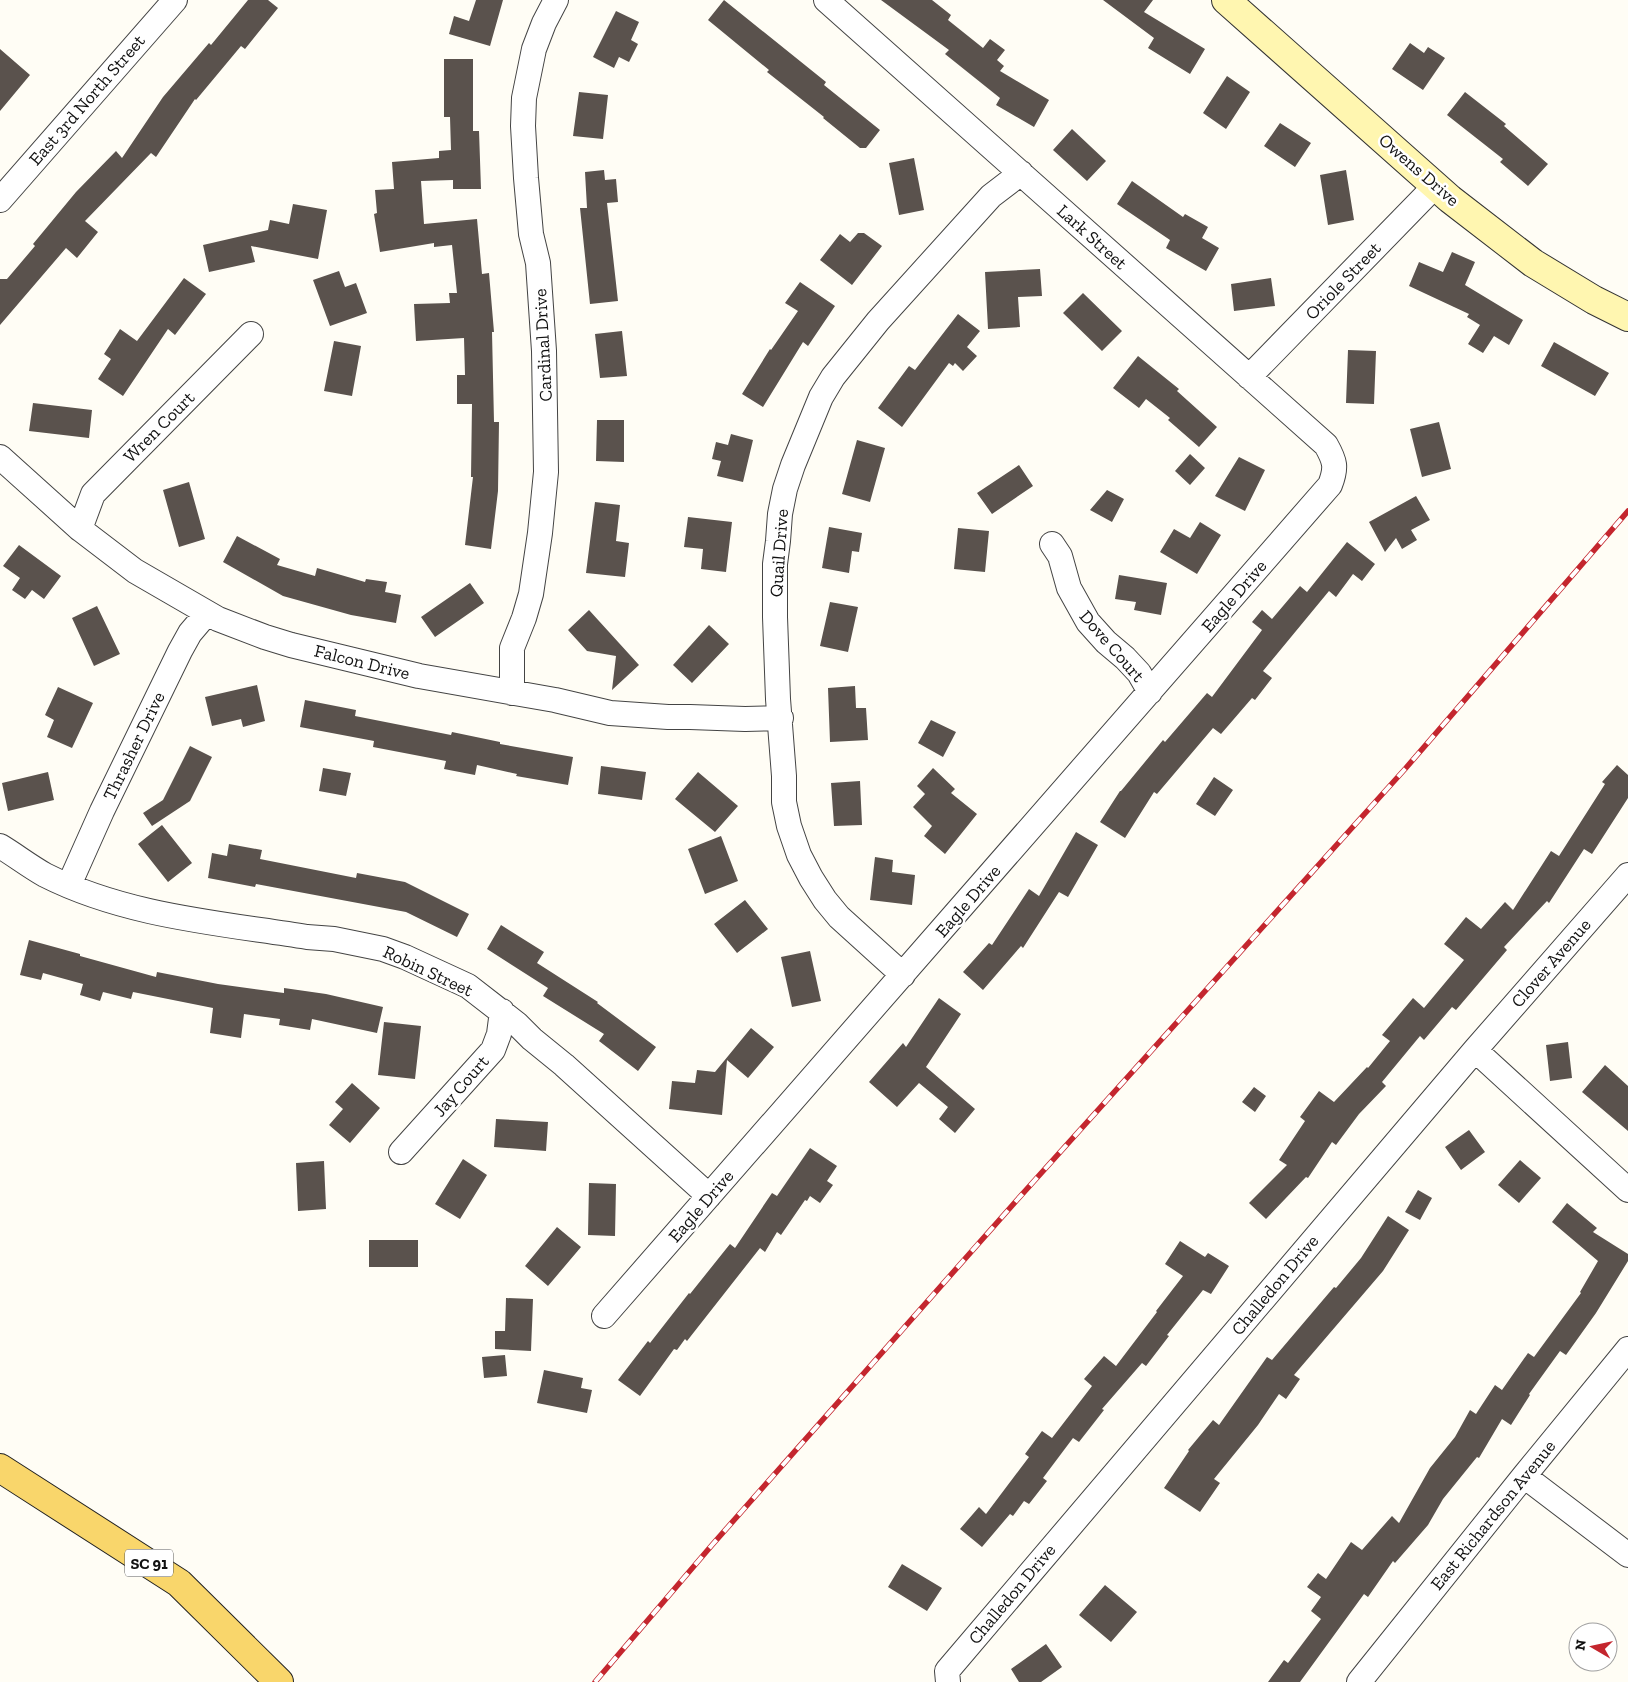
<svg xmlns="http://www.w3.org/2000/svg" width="1628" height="1682" font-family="'Zilla Slab',serif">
<rect width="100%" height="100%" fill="#fffdf5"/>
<path fill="#5a524d" d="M 248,0 L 268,0 L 278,8 L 245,49 L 241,46 L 196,100 L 195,99 L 156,157 L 151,153 L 85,221 L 98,232 L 77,258 L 66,248 L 0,325 L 0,279 L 7,279 L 35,246 L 33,244 L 76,192 L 116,151 L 122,158 L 163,97 L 209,43 L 211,45 Z
M 476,0 L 503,0 L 490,46 L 449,34 L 454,16 L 469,21 Z
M 724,0 L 826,82 L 824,85 L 880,130 L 866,148 L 860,148 L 823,118 L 824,117 L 767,72 L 769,70 L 708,20 Z
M 881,0 L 932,0 L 951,15 L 948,20 L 983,48 L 990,39 L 1005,50 L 997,60 L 1004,66 L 1000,71 L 1049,100 L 1034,127 L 996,105 L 1000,98 L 945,54 L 949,50 Z
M 1103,0 L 1153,0 L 1144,12 L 1205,49 L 1190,74 L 1148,48 L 1154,38 Z
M 616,11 L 639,22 L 631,40 L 638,44 L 629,62 L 619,57 L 614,68 L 593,57 Z
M 1410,43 L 1424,53 L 1428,47 L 1445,58 L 1423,90 L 1392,69 Z
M 0,49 L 30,75 L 0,111 Z
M 444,59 L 473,59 L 473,131 L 479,131 L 481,189 L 453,189 L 453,180 L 421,181 L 424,224 L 477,219 L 482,274 L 489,273 L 494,332 L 492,332 L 494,422 L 499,422 L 498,491 L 491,549 L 465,545 L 473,477 L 471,477 L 472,404 L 457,404 L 457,375 L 465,375 L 464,338 L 416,341 L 414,304 L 450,303 L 449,293 L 457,293 L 452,245 L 434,247 L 434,243 L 380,252 L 374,214 L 377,213 L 375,190 L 394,189 L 392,162 L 439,158 L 439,151 L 451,150 L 450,117 L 444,117 Z
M 1227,76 L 1250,92 L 1226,129 L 1203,113 Z
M 579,92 L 608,95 L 603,139 L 573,136 Z
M 1465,92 L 1506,124 L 1504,126 L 1548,164 L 1528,186 L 1500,162 L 1503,159 L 1447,115 Z
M 1280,123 L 1311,143 L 1295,167 L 1264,146 Z
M 1072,129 L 1106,161 L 1087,181 L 1053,150 Z
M 914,158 L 924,210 L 899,215 L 889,163 Z
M 604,170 L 605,180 L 616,179 L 618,202 L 607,203 L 618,301 L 590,304 L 580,208 L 587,208 L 585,172 Z
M 1346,170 L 1354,220 L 1328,225 L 1320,175 Z
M 1132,181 L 1183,217 L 1185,214 L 1208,227 L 1202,238 L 1219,248 L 1206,271 L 1166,248 L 1170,240 L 1117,204 Z
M 293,204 L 327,210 L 318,259 L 251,246 L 255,262 L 209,272 L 203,245 L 268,230 L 270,220 L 289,224 Z
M 858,233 L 864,233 L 882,246 L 852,285 L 820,260 L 840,234 L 850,242 Z
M 1452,252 L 1475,262 L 1465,285 L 1523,320 L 1509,345 L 1494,336 L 1483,353 L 1468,344 L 1480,325 L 1467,317 L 1469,314 L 1409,286 L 1419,262 L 1443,272 Z
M 1040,269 L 1042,296 L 1018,297 L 1020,327 L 988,329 L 985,272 Z
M 339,271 L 345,287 L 356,283 L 367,313 L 330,326 L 313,280 Z
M 184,278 L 206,294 L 175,335 L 168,329 L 123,396 L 98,379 L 111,359 L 104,354 L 120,329 L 137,341 Z
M 1271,278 L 1275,306 L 1234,311 L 1231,284 Z
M 800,282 L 835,306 L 808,346 L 803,342 L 763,407 L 742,394 L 770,349 L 771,350 L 798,311 L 785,303 Z
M 1083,293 L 1122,331 L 1102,351 L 1063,313 Z
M 958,314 L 980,331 L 967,347 L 977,356 L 963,371 L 955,363 L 953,366 L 949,363 L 902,427 L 878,408 L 909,366 L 915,370 Z
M 622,331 L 627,376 L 600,378 L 595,334 Z
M 334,341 L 361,346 L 352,396 L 324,391 Z
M 1554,342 L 1609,373 L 1595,396 L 1541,366 Z
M 1348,350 L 1376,351 L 1374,404 L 1346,403 Z
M 1138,356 L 1179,389 L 1177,391 L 1217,427 L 1199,447 L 1168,420 L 1170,418 L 1146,399 L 1139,408 L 1113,388 Z
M 33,403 L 92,410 L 89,438 L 29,431 Z
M 597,420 L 624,420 L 624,462 L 596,461 Z
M 1439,422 L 1451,469 L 1422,477 L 1410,429 Z
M 731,434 L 753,440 L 743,482 L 717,476 L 721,461 L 712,459 L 716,442 L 728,445 Z
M 857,440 L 885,448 L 870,502 L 842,494 Z
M 1190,454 L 1205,468 L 1190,485 L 1175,471 Z
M 1239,457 L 1265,470 L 1245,511 L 1215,496 Z
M 1019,465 L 1033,486 L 992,514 L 977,493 Z
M 189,482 L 205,539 L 179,547 L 163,490 Z
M 1107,490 L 1124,499 L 1112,522 L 1090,510 Z
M 1416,496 L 1430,520 L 1411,530 L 1417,540 L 1402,549 L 1396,538 L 1385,552 L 1369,522 Z
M 595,502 L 620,505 L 616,541 L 629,543 L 625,577 L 586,573 Z
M 688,517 L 732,522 L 726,572 L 701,569 L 703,549 L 684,547 Z
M 1200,522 L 1221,535 L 1197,574 L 1160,552 L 1174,529 L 1190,538 Z
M 829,527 L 862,533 L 859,552 L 852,551 L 849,573 L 822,568 Z
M 958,528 L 989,531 L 985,572 L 954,569 Z
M 237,536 L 280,559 L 277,565 L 315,576 L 317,568 L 365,582 L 366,579 L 387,582 L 385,592 L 401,595 L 396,623 L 351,615 L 283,596 L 223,562 Z
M 1347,542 L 1375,564 L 1362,581 L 1353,574 L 1336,597 L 1329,591 L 1263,671 L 1272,678 L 1255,700 L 1252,698 L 1221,734 L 1213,728 L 1157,794 L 1154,792 L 1125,838 L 1100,822 L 1120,791 L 1121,791 L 1163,740 L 1165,742 L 1207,693 L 1212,697 L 1262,630 L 1252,622 L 1262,610 L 1272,619 L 1300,586 L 1307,592 Z
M 19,545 L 61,576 L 44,599 L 32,590 L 25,599 L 12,590 L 20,578 L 3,566 Z
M 1119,575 L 1167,583 L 1161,615 L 1134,610 L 1136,602 L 1115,599 Z
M 470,583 L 484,603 L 435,637 L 421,617 Z
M 830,602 L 858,607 L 848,652 L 820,646 Z
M 97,606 L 120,654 L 94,666 L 72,618 Z
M 589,610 L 639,665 L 612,690 L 616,656 L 587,651 L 568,630 Z
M 709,625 L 729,644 L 692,683 L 673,665 Z
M 257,685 L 265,721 L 243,727 L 241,719 L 212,726 L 205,697 Z
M 855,686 L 856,708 L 866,708 L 868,740 L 830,742 L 828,688 Z
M 58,687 L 93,703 L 72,748 L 47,737 L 54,720 L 45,715 Z
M 305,700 L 356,710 L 355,716 L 451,735 L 452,732 L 500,742 L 500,744 L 573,757 L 568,785 L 516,776 L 517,774 L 477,765 L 475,775 L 444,769 L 446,761 L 373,747 L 374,741 L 300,727 Z
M 931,720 L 956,732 L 943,757 L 918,743 Z
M 190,746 L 212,757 L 190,801 L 152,826 L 143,813 L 163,800 Z
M 1617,765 L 1628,775 L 1628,798 L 1592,854 L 1584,849 L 1549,903 L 1547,901 L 1504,947 L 1507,950 L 1456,1010 L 1452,1007 L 1424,1040 L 1420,1036 L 1382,1082 L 1386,1086 L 1359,1114 L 1336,1145 L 1332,1142 L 1308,1178 L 1306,1177 L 1266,1219 L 1249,1203 L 1287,1165 L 1279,1160 L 1305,1121 L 1300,1117 L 1319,1091 L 1334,1102 L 1367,1067 L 1368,1068 L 1390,1041 L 1382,1035 L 1413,998 L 1424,1008 L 1464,960 L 1444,944 L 1466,917 L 1481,929 L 1505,902 L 1513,910 L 1551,851 L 1559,856 L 1605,784 L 1602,782 Z
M 601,766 L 646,772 L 642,800 L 598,794 Z
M 323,768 L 351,773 L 346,796 L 319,791 Z
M 933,768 L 955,789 L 951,793 L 977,814 L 945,854 L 924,836 L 932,826 L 913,807 L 925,794 L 917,786 Z
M 48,772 L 54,800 L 8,811 L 2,783 Z
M 698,772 L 738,806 L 715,832 L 675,799 Z
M 1214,777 L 1233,790 L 1215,816 L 1196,804 Z
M 860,781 L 862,825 L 834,826 L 831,783 Z
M 162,825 L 192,863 L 168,882 L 138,844 Z
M 1076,832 L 1098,845 L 1068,897 L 1059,892 L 1023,948 L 1021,946 L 983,990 L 963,972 L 989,943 L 992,945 L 1029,889 L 1039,896 Z
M 721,836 L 738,881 L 705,894 L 688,849 Z
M 229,844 L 262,850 L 260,859 L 356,878 L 357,873 L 405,882 L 469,914 L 457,937 L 406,912 L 256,884 L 255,887 L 208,878 L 212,853 L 227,856 Z
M 875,857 L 893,860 L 892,872 L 915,875 L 912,905 L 870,900 Z
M 745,900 L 768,929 L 737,953 L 714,924 Z
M 501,925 L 544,952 L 537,963 L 598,1002 L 597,1003 L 656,1047 L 638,1071 L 599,1041 L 604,1034 L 543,996 L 548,988 L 487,949 Z
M 29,940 L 80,954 L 80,956 L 156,977 L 157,972 L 218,984 L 284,993 L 284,988 L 326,994 L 383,1007 L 377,1033 L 312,1019 L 310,1030 L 279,1025 L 280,1019 L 244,1014 L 241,1038 L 210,1033 L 213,1008 L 133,992 L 131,999 L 103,992 L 100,1001 L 80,995 L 83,984 L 43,973 L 41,980 L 20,975 Z
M 810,951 L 821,1001 L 792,1007 L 781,957 Z
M 939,998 L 961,1014 L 926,1067 L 975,1109 L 955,1133 L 939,1119 L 948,1107 L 919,1083 L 897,1107 L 869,1082 L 903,1043 L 906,1047 Z
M 384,1022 L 421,1026 L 415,1079 L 378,1075 Z
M 751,1028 L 774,1047 L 748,1078 L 727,1060 L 722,1115 L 669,1109 L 672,1081 L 695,1083 L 697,1070 L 715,1072 Z
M 1568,1042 L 1572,1078 L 1550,1081 L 1546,1045 Z
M 1605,1065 L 1628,1086 L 1628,1131 L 1582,1092 Z
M 352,1083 L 380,1108 L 350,1143 L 329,1125 L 343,1109 L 335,1102 Z
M 1254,1087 L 1266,1096 L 1255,1112 L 1242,1102 Z
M 496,1119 L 548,1122 L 546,1151 L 494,1147 Z
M 1469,1130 L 1485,1152 L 1461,1170 L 1445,1147 Z
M 810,1148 L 837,1166 L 827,1181 L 833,1185 L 820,1203 L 810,1196 L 807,1201 L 805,1200 L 781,1235 L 777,1232 L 765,1252 L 760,1248 L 687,1341 L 685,1339 L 677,1350 L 674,1349 L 640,1396 L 618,1380 L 648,1341 L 650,1343 L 689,1293 L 690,1294 L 730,1244 L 735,1248 L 772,1193 L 777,1196 Z
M 463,1159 L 487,1175 L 460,1219 L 435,1204 Z
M 1520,1160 L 1541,1178 L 1519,1203 L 1498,1185 Z
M 324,1161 L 326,1209 L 298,1211 L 296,1163 Z
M 589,1183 L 616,1184 L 615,1236 L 588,1235 Z
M 1418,1190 L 1432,1198 L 1420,1220 L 1405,1212 Z
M 1567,1203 L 1597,1228 L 1593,1232 L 1628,1254 L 1628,1261 L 1596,1313 L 1566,1355 L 1560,1351 L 1529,1394 L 1530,1395 L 1511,1425 L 1502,1419 L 1479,1458 L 1477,1457 L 1443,1499 L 1428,1525 L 1395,1563 L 1393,1561 L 1368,1597 L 1364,1594 L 1300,1682 L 1268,1682 L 1284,1660 L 1288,1663 L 1321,1619 L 1311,1611 L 1321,1597 L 1307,1587 L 1318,1573 L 1326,1579 L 1351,1542 L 1362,1550 L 1392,1516 L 1399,1523 L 1430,1468 L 1455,1437 L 1470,1410 L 1476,1414 L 1495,1385 L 1502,1390 L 1528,1353 L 1534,1357 L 1581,1293 L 1580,1292 L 1598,1261 L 1552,1222 Z
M 1388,1216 L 1409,1230 L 1383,1271 L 1294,1375 L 1300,1379 L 1286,1399 L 1279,1394 L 1258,1425 L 1214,1479 L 1220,1483 L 1200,1512 L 1164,1488 L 1189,1451 L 1188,1450 L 1213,1420 L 1219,1425 L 1267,1357 L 1272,1360 L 1334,1287 L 1336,1288 L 1361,1258 Z
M 557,1227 L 581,1247 L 548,1286 L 525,1266 Z
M 369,1240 L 418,1240 L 418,1267 L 369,1267 Z
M 1180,1241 L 1205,1257 L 1208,1253 L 1229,1266 L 1211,1294 L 1203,1290 L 1167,1335 L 1169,1336 L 1146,1366 L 1142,1363 L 1102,1409 L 1104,1410 L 1079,1442 L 1073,1438 L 1043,1478 L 1047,1481 L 1029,1504 L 1024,1501 L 1013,1516 L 1010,1514 L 982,1547 L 960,1529 L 979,1507 L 986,1514 L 1029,1457 L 1025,1454 L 1042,1431 L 1052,1438 L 1092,1386 L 1084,1379 L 1104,1356 L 1116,1366 L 1157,1312 L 1156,1311 L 1183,1276 L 1165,1264 Z
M 506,1298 L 533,1299 L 531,1351 L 495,1349 L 495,1331 L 505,1331 Z
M 505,1355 L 507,1376 L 484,1378 L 482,1357 Z
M 544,1370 L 583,1378 L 581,1388 L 592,1390 L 587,1413 L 537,1403 Z
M 902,1564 L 942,1588 L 927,1611 L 888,1587 Z
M 1105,1585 L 1137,1612 L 1111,1642 L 1079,1615 Z
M 1046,1644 L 1062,1667 L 1041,1682 L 1019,1682 L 1011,1669 Z"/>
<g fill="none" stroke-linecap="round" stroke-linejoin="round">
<defs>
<path id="street" d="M 0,200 L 175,0
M 1249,377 L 1436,185
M 0,457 L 80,529 L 135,571 L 218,619 L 265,637 L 291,645 L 419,676 L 555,700 L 610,713 L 668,717 L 690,717 L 745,719 L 781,718
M 80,529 L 93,494 L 251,334
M 1052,544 L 1060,556 L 1069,588 L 1088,622 L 1106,642 L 1125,658 L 1139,673 L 1150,692
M 512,693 L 512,648 L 524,618 L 531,594 L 540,533 L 546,472 L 544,351 L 538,263 L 531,234 L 526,178 L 523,126 L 524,98 L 534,49 L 544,23 L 556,0
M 0,846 C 15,855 29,866 45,875 C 126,916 219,923 307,937 L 334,939 L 383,949 L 405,957 L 468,986 L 517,1024 L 532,1039 L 564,1065 L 709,1196
M 69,885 L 102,811 L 180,651 L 190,633 L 207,613
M 903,975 L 839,917 L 825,900 L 811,878 L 799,855 L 789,826 L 784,802 L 784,776 L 778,699 L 775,617 L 775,564 L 778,541 L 780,514 L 785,489 L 793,465 L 821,397 L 833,377 L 878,321 L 991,196 L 1021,173
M 1475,1050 L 1628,1190
M 401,1152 L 493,1050 L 499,1034 L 502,1011
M 604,1316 L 1330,485 C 1337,467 1335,461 1326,445 L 826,0
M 1524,1476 L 1628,1555
M 948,1682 L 947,1671 L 1475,1050 L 1628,875
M 1359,1682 L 1524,1476 L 1628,1349"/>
<path id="secondary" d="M 1226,0 L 1450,199 L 1533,263 L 1594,300 L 1628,317"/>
<path id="primary" d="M 0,1468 L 179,1583 L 279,1682"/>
</defs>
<use href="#street" stroke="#444" stroke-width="26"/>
<use href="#secondary" stroke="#333" stroke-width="30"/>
<use href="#primary" stroke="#222" stroke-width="30"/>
<use href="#street" stroke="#fff" stroke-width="24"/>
<use href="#secondary" stroke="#fff6b0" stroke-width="28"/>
<use href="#primary" stroke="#f9d66b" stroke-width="28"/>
<defs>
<path id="rail" d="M 595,1682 L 712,1545 L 1017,1200 L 1405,769 L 1628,511"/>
</defs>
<use href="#rail" stroke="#c4262e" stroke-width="5.5"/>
<use href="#rail" stroke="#fff" stroke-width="4" stroke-dasharray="11" stroke-linecap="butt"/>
</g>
<g text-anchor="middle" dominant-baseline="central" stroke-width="5" stroke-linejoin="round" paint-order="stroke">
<rect fill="#fff" stroke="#585858" stroke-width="1" x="125" y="1549.5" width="48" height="27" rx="4"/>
<g font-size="16" font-weight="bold" fill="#111">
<text x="149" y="1563">SC 91</text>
</g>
<g font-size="18" fill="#111" stroke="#fff">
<text transform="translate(87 100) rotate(-49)">East 3rd North Street</text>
<text transform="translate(1419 170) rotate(41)">Owens Drive</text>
<text transform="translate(1092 237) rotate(42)">Lark Street</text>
<text transform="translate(1343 281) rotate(-46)">Oriole Street</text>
<text transform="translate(543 345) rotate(-93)">Cardinal Drive</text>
<text transform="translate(159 427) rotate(-45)">Wren Court</text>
<text transform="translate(779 553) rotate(-86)">Quail Drive</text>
<text transform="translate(1234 596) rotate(-49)">Eagle Drive</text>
<text transform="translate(1112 646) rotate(49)">Dove Court</text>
<text transform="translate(362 662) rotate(14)">Falcon Drive</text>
<text transform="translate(134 746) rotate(-64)">Thrasher Drive</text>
<text transform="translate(968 901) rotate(-49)">Eagle Drive</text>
<text transform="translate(1551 963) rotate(-49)">Clover Avenue</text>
<text transform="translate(428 971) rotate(25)">Robin Street</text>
<text transform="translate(461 1086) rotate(-49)">Jay Court</text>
<text transform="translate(701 1206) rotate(-49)">Eagle Drive</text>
<text transform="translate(1275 1285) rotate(-50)">Challedon Drive</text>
<text transform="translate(1493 1515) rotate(-51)">East Richardson Avenue</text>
<text transform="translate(1012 1594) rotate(-50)">Challedon Drive</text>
</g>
</g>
<g transform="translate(1593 1647) rotate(279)"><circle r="24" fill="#ffffff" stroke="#a0a0a0"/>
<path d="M0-4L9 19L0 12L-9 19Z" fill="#c4262e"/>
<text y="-8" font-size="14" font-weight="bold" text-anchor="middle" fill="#111111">N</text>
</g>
</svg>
